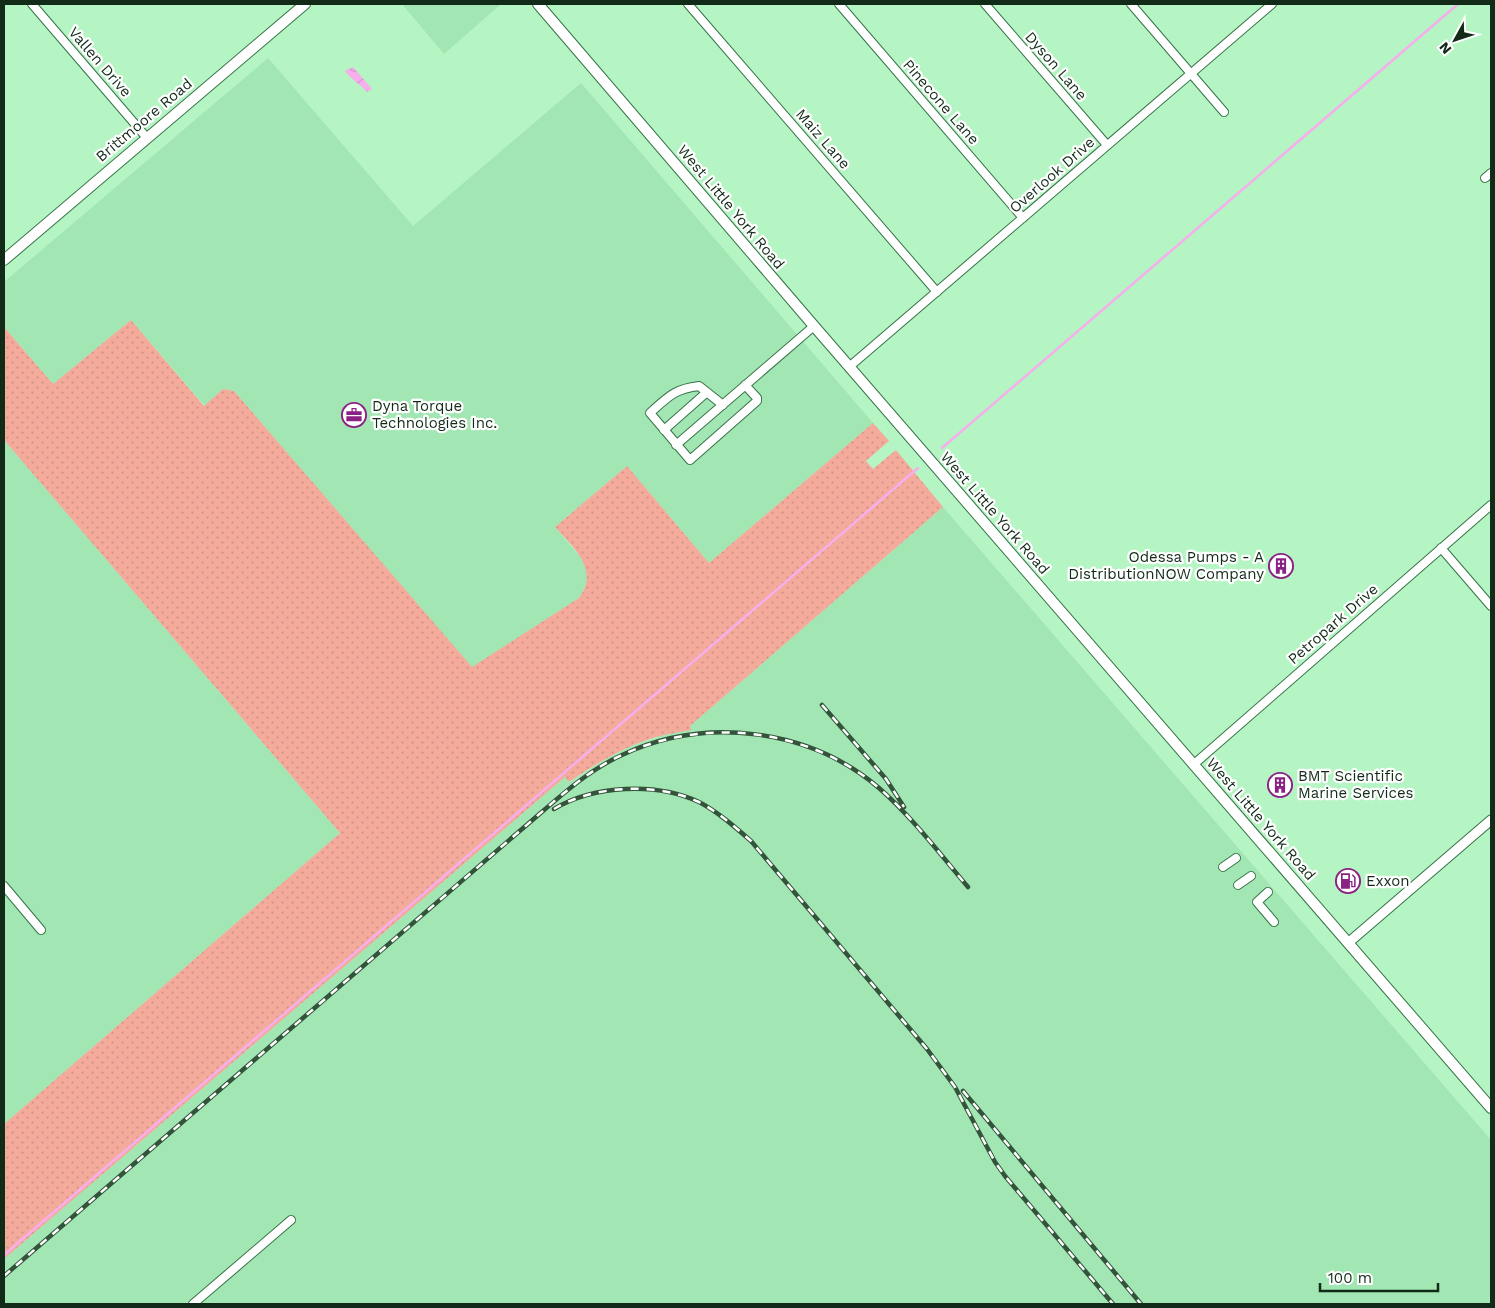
<svg xmlns="http://www.w3.org/2000/svg" width="1495" height="1308" font-family="'Work Sans',sans-serif">
<defs>
<pattern id="grass-dots" width="8" height="8" patternUnits="userSpaceOnUse" patternTransform="scale(1.25)"><rect width="8" height="8" fill="#f5ab9c"/><path d="M2 2h.1M6 6h.1" fill="none" stroke="#d19386" stroke-width="1.8" stroke-linecap="round"/></pattern>
<pattern id="water-waves" width="16" height="10" patternUnits="userSpaceOnUse" patternTransform="scale(1.25)"><rect width="16" height="10" fill="#f6aeec"/><path d="M0 5q4-4 8 0t8 0" fill="none" stroke="#d296ca"/></pattern>
</defs>
<rect width="100%" height="100%" fill="#b5f4c3"/>
<path fill="#a2e7b3" d="M 402,4 L 501,4 L 444,54 Z
M 268,58 L 413,226 L 581,83 L 873,423 L 709,563 L 627,466 L 555,527 L 581,558 L 587,572 L 586,585 L 579,598 L 472,668 L 234,391 L 223,389 L 205,406 L 131,320 L 53,384 L 4,327 L 4,282 Z
M 4,440 L 340,833 L 4,1124 Z
M 943,507 L 1491,1140 L 1491,1304 L 4,1304 L 4,1259 L 565,777 L 570,782 L 603,761 L 626,748 L 690,726 Z"/>
<path fill="url(#grass-dots)" d="M 131,320 L 204,406 L 223,389 L 234,391 L 472,667 L 579,598 C 582,593 585,588 586,584 C 591,561 568,542 555,527 L 627,466 L 709,563 L 873,423 L 889,441 L 866,461 L 873,469 L 896,450 L 943,507 L 690,726 L 691,730 C 679,732 667,734 656,737 C 625,746 596,764 569,782 L 565,777 L 4,1259 L 4,1124 L 340,833 L 4,440 L 4,327 L 53,384 Z"/>
<path fill="url(#water-waves)" d="M 353,67 L 372,89 L 367,92 C 360,84 352,80 345,71 Z"/>
<g fill="none" stroke-linecap="round" stroke-linejoin="round">
<path stroke="#f6aeec" stroke-width="2.5" d="M 942,448 L 1458,4
M 4,1255 L 918,468"/>
<defs>
<path id="minor" d="M 32,4 L 147,138
M 688,4 L 937,292
M 839,4 L 1023,218
M 985,4 L 1107,145
M 1131,4 L 1224,112
M 1485,178 L 1491,173
M 849,367 L 1272,4
M 723,405 L 699,386 C 674,389 668,397 650,413 L 690,460 L 757,401 L 757,398 L 745,385
M 664,430 L 707,392
M 676,445 L 814,326
M 1441,548 L 1491,606
M 1193,765 L 1491,505
M 1223,867 L 1236,858
M 1238,885 L 1251,876
M 4,886 L 41,930
M 1268,892 L 1257,902 L 1274,922
M 193,1304 L 291,1220"/>
<path id="tertiary" d="M 1348,943 L 1491,820"/>
<path id="secondary" d="M 538,4 L 814,326 L 1491,1108
M 4,260 L 305,4"/>
</defs>
<use href="#minor" stroke="#377348" stroke-width="10"/>
<use href="#tertiary" stroke="#377348" stroke-width="11"/>
<use href="#secondary" stroke="#377348" stroke-width="12"/>
<use href="#minor" stroke="#fff" stroke-width="8"/>
<use href="#tertiary" stroke="#fff" stroke-width="9"/>
<use href="#secondary" stroke="#fff" stroke-width="10"/>
<defs>
<path id="rail" d="M 822,705 L 886,779 L 904,807
M 554,809 C 594,785 656,782 699,802 C 718,812 735,827 751,841 L 927,1049 L 955,1087 L 995,1162 L 1005,1176 L 1113,1304
M 963,1091 L 1141,1304
M 4,1276 L 522,829 C 553,803 584,772 622,755 C 705,716 809,728 879,788 C 912,817 940,854 968,887"/>
</defs>
<use href="#rail" stroke="#33533b" stroke-width="4.5"/>
<use href="#rail" stroke="#fff" stroke-width="2.5" stroke-dasharray="8" stroke-linecap="butt"/>
</g>
<defs>
<symbol id="office-ring" viewBox="-11 -11 22 22"><circle r="9.5" fill="#fff" stroke="#8c2185" stroke-width="1.5"/><path d="M-6-3h4V-5.5h4V-3h4V5H-6ZM-1-4.5V-3h2v-1.5ZM-6 0V1H6V0Z" fill="#8c2185"/></symbol>
<symbol id="building-ring" viewBox="-11 -11 22 22"><circle r="9.5" fill="#fff" stroke="#8c2185" stroke-width="1.5"/><path d="M-4-6H4V6H1V3H-1V6H-4ZM-2.5-4.3h1.7v1.8h-1.7ZM.8-4.3h1.7v1.8H.8ZM-2.5-1h1.7V.8h-1.7ZM.8-1h1.7V.8H.8Z" fill="#8c2185"/></symbol>
<symbol id="fuel-ring" viewBox="-11 -11 22 22"><circle r="9.5" fill="#fff" stroke="#8c2185" stroke-width="1.5"/><path d="M-5.5-6h7V0h2V4h1.3V-2.5L3-4.5l.8-.8L6-3V5H2.5V1h-1V6h-7ZM-4.2-4.7v3.2H.2V-4.7Z" fill="#8c2185"/></symbol>
</defs>
<g fill-rule="evenodd">
<use href="#office-ring" x="340" y="401" width="28" height="28"/>
<use href="#building-ring" x="1267" y="552" width="28" height="28"/>
<use href="#building-ring" x="1266" y="771" width="28" height="28"/>
<use href="#fuel-ring" x="1334" y="867" width="28" height="28"/>
</g>
<g text-anchor="middle" dominant-baseline="central" stroke-width="4.5" stroke-linejoin="round" paint-order="stroke">
<g font-size="15" fill="#122b19" stroke="#fff">
<text transform="translate(100 62) rotate(49)">Vallen Drive</text>
<text transform="translate(1056 66) rotate(49)">Dyson Lane</text>
<text transform="translate(941 102) rotate(49)">Pinecone Lane</text>
<text transform="translate(144 120) rotate(-40)">Brittmoore Road</text>
<text transform="translate(823 139) rotate(49)">Maiz Lane</text>
<text transform="translate(1052 175) rotate(-41)">Overlook Drive</text>
<text transform="translate(731 207) rotate(50)">West Little York Road</text>
<text transform="translate(995 513) rotate(49)">West Little York Road</text>
<text transform="translate(1333 624) rotate(-41)">Petropark Drive</text>
<text transform="translate(1261 819) rotate(49)">West Little York Road</text>
</g>
<g font-size="15" fill="#122b19" stroke="#fff" text-anchor="start">
<text x="372" y="406">Dyna Torque<tspan x="372" dy="17">Technologies Inc.</tspan></text>
<text x="1264" y="557" text-anchor="end">Odessa Pumps - A<tspan x="1264" dy="17">DistributionNOW Company</tspan></text>
<text x="1298" y="776">BMT Scientific<tspan x="1298" dy="17">Marine Services</tspan></text>
<text x="1366" y="881">Exxon</text>
</g>
</g>
<rect width="1495" height="1308" fill="none" stroke="#122b19" stroke-width="10"/>
<g transform="translate(1455 40) rotate(230)" stroke="#ffffff" stroke-width="4" paint-order="stroke">
<path d="M0-4L9 19L0 12L-9 19Z" fill="#122b19"/>
<text y="-8" font-size="14" font-weight="bold" text-anchor="middle" fill="#122b19">N</text>
</g>
<path d="M1320 1283v8h118v-8" fill="none" stroke="#122b19" stroke-width="2.5"/>
<text x="1328" y="1283" font-size="15" fill="#122b19" stroke="#ffffff" stroke-width="4" paint-order="stroke">100 m</text>
</svg>
